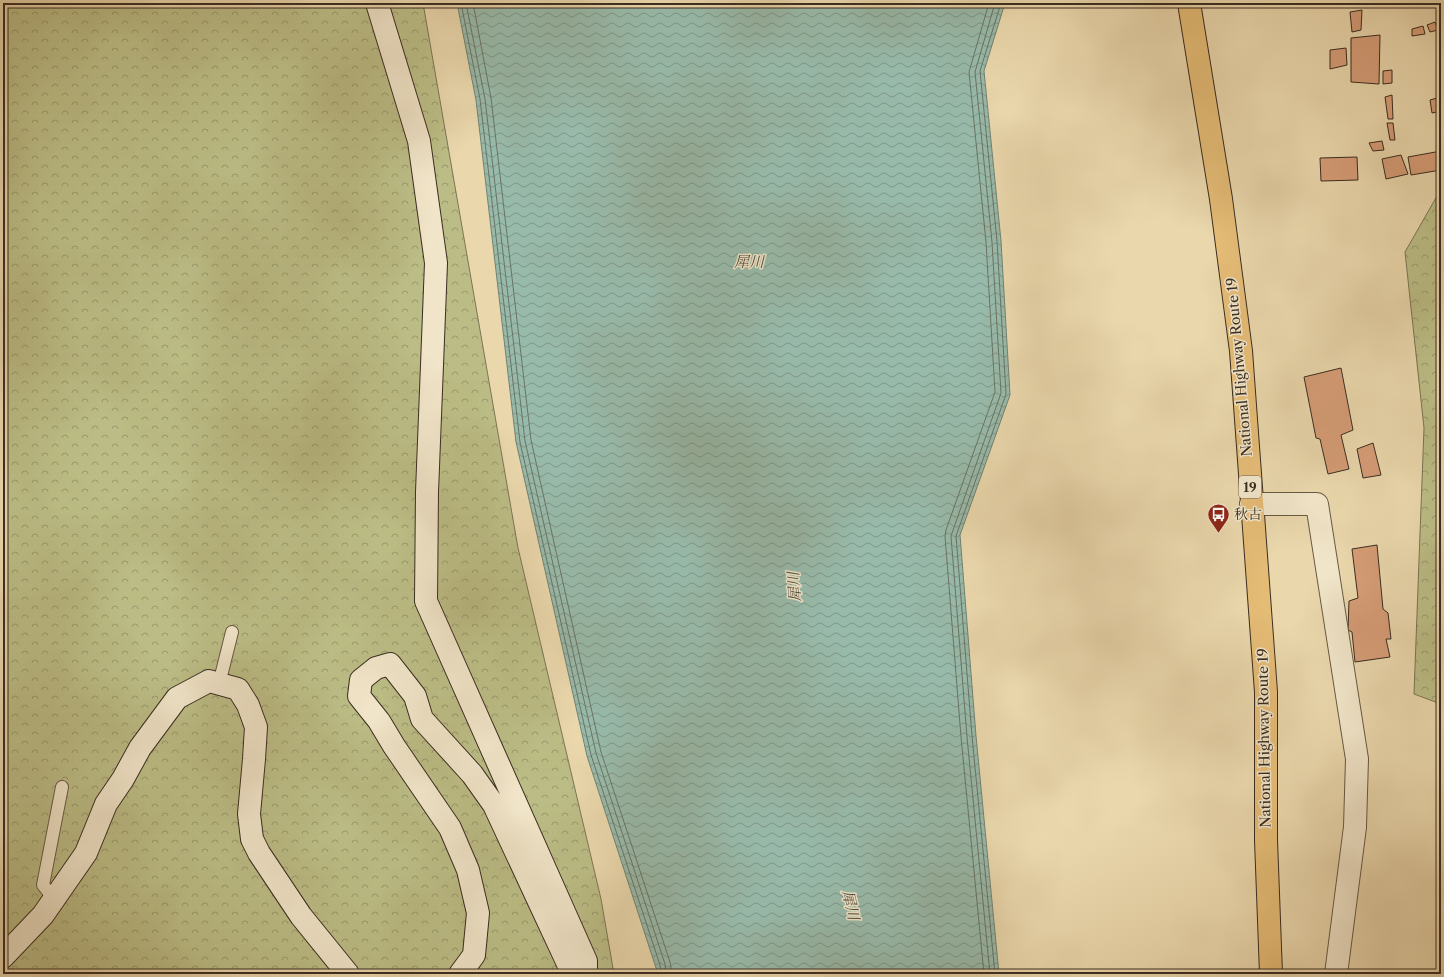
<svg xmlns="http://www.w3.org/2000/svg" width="1444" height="977" font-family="'Libre Caslon Text','Noto Serif JP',serif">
<defs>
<pattern id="forest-crowns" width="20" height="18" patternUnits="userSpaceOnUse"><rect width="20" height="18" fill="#bcbd86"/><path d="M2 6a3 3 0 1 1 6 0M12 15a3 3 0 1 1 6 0" fill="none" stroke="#9a9a6d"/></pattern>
<pattern id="water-waves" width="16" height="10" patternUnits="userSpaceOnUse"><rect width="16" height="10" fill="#98baaa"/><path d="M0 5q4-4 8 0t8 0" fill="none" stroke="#7d988a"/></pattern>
</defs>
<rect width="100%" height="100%" fill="#ead7ac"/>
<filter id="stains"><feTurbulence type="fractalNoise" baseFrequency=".005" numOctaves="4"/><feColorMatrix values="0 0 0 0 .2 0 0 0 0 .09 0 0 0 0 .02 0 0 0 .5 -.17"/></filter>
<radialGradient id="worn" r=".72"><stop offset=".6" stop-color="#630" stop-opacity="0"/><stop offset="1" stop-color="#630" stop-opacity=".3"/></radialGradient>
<path fill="url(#forest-crowns)" stroke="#7b7554" d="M 3,3 L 423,3 L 518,548 L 601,899 L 614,974 L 3,974 Z
M 1441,189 L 1441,704 L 1414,694 L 1424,428 L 1405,252 Z"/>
<path fill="url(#water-waves)" stroke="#728273" d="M 457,3 L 1005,3 L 984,71 L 1001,241 L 1010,395 L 960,535 L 976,736 L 999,974 L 658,974 L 587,756 L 516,442 L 476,100 Z"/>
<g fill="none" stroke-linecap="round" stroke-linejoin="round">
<path stroke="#697466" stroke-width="1" d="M 461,3 L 480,99 L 520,442 L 591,755 L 660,965 L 661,974
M 466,3 L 485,99 L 525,441 L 596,753 L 665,964 L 666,974
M 473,3 L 491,98 L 531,440 L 601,752 L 670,962 L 672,974
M 984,974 L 961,737 L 945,536 L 946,530 L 995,392 L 986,242 L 969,72 L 989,3
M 990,974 L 967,737 L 951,536 L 1001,393 L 992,242 L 975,72 L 995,3
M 995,974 L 972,736 L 956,536 L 1006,394 L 997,241 L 980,71 L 1001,3"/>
</g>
<path fill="#d69d77" stroke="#3a2d21" d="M 1362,10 L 1361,30 L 1352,32 L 1350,12 Z
M 1435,22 L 1438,30 L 1430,32 L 1427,25 Z
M 1423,26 L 1425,34 L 1412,36 L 1412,29 Z
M 1380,35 L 1379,84 L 1351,82 L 1351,38 Z
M 1346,48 L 1347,65 L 1330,69 L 1330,50 Z
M 1392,70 L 1392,83 L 1383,84 L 1383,71 Z
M 1392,95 L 1393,119 L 1388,119 L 1385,97 Z
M 1441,97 L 1441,111 L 1432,113 L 1430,100 Z
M 1387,123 L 1393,123 L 1395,140 L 1390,140 Z
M 1382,141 L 1384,150 L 1373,151 L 1369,143 Z
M 1441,151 L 1441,170 L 1411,175 L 1408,157 Z
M 1401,155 L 1408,174 L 1386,179 L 1382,159 Z
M 1357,157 L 1358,180 L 1321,181 L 1320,158 Z
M 1341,368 L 1353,430 L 1341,435 L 1349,469 L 1328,474 L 1320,439 L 1316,438 L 1304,377 Z
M 1373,443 L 1381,475 L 1363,478 L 1357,449 Z
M 1377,545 L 1383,609 L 1388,613 L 1391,639 L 1386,639 L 1390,657 L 1355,662 L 1352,632 L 1348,630 L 1349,601 L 1358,598 L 1352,549 Z"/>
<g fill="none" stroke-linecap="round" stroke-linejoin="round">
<defs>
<path id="lane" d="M 219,684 L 232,632
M 54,899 L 43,885 L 62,787"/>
<path id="street" d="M 1251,504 L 1317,504 L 1357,759 L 1355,827 L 1336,974"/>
<path id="secondary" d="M 377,3 L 419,141 L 436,263 L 427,492 L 426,601 L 586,961 L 586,974
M 3,957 L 43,915 L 86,853 L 106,804 L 123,779 L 140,748 L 177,698 L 209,681 L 238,689 L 248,705 L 256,727 L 254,759 L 249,814 L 252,839 L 259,853 L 301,916 L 348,974
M 460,974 L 474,955 L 478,913 L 468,870 L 450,828 L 394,746 L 379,721 L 359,696 L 361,680 L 376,668 L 390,664 L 415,696 L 422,719 L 472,774 L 494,805 L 569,966 L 586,961"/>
<path id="highway" d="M 1189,3 L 1221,199 L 1241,351 L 1266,692 L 1266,840 L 1271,974"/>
</defs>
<use href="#lane" stroke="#665844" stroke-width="14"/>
<use href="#street" stroke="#665844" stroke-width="24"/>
<use href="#secondary" stroke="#3a2d21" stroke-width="24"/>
<use href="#highway" stroke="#3a2d21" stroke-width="24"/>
<use href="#lane" stroke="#f1e5c9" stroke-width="12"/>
<use href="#street" stroke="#f1e5c9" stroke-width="22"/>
<use href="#secondary" stroke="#f1e5c9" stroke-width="22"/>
<use href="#highway" stroke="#e5bc76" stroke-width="22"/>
</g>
<defs>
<symbol id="bus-pin" viewBox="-11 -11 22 30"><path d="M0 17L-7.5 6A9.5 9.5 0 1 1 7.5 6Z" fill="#8f2418" stroke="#f1e5c9"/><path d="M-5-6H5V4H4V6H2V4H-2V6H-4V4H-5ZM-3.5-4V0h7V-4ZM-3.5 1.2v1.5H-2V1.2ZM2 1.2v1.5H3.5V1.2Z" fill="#fff"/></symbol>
</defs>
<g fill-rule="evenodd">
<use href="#bus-pin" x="1206" y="502" width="25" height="34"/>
</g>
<g text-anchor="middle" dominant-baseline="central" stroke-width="3" stroke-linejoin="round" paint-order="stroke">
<rect fill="#f1e5c9" stroke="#716453" stroke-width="1" x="1239" y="476" width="22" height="22" rx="3"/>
<g font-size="13" font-weight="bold" fill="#3a2d21">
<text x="1250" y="487">19</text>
</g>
<g font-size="14" fill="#3a2d21" stroke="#f1e5c9">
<text transform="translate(1239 367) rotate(-95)">National Highway Route 19</text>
<text transform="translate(1264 738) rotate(-91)">National Highway Route 19</text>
</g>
<g font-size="14" fill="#3a2d21" stroke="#f1e5c9" text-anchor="start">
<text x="1234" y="514">秋古</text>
</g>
<g font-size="15" font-style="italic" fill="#4d493c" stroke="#f1e5c9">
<text x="749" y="261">犀川</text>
<text transform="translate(794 587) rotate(-95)">犀川</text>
<text transform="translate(851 905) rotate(77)">犀川</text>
</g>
</g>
<rect width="1444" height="977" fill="none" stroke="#ead7ac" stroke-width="16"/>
<rect x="4" y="4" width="1436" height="969" fill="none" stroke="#3a2d21" stroke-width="2"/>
<rect x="8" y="8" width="1428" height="961" fill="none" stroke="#3a2d21"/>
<rect width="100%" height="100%" filter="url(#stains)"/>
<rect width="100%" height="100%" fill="url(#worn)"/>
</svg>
